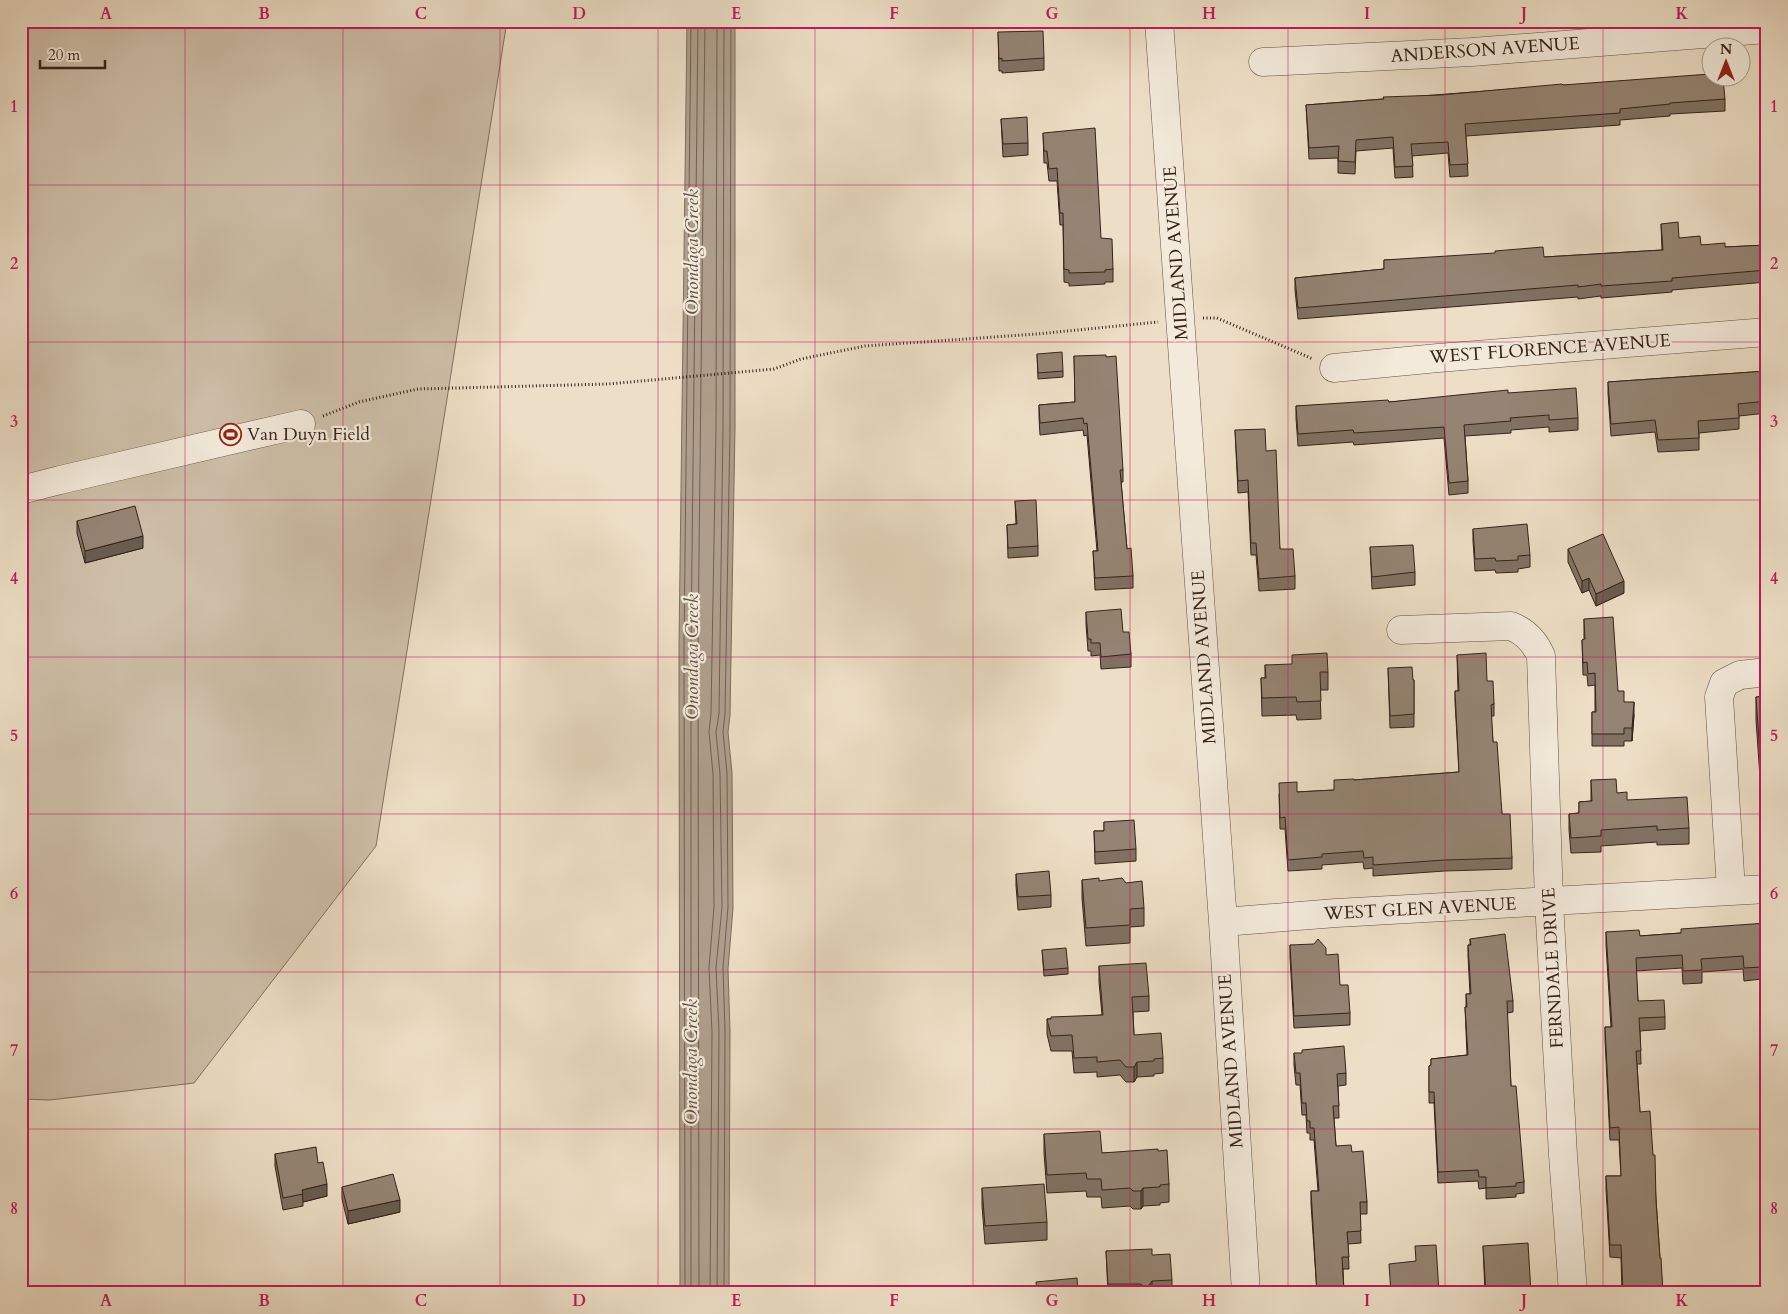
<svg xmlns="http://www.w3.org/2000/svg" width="1788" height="1314" font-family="Cardo,serif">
<rect width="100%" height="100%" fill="#eddfc7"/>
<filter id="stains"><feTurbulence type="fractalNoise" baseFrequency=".004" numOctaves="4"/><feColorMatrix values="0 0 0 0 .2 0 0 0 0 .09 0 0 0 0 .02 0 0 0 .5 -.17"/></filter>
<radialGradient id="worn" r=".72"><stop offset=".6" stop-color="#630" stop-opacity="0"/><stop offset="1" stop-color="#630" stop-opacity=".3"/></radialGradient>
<path fill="#cebfa9" stroke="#827061" d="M 21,21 L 507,21 L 376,846 L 194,1083 L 50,1100 L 21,1099 Z"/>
<path fill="#ae9f8c" stroke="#7e6d5e" d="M 687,21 L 735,21 L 735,427 L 730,715 L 728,732 L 732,773 L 733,908 L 728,969 L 730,1031 L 729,1293 L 680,1293 L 679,645 Z"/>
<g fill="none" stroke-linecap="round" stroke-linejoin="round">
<path stroke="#726052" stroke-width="1" d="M 685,1293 L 684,645 L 691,21
M 691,1293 L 691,645 L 698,21
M 699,1293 L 698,645 L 705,21
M 710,1293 L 712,1032 L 709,968 L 714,907 L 713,774 L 709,732 L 711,713 L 716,427 L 717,21
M 717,1293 L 719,1032 L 716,968 L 722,907 L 720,774 L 716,732 L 719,714 L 723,427 L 724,21
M 724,1293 L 725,1031 L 723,968 L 728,907 L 727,773 L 723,732 L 725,714 L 730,427 L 731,21"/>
<defs>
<path id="minor" d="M 1159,21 L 1223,922 L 1246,1293
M 1263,62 L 1472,52 L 1767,29
M 1334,368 L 1438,358 L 1767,332
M 21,490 L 60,480 L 301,424
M 1401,630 L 1511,626 C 1526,632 1535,642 1541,656 L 1549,902 L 1563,1155 L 1573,1293
M 1731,890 L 1719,697 L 1724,683 L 1740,675 L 1767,672
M 1223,922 L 1336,913 L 1767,889"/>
</defs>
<use href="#minor" stroke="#635144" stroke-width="29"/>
<path stroke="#352219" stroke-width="3" stroke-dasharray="1 2.5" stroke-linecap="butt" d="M 1203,318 L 1217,318 L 1313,359
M 323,416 L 359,402 L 418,389 L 608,384 L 774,369 L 801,359 L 865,346 L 1037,334 L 1158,322"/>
<use href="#minor" stroke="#f3eadb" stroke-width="28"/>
</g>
<path fill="#807263" stroke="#352219" d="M 1258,21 L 1288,21 L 1258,24 Z
M 998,32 L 1044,58 L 1044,70 L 1002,73 L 1002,71 L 999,71 Z
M 1563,85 L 1725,99 L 1725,111 L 1670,114 L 1670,116 L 1620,120 L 1620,125 L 1466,136 L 1468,176 L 1450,177 L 1448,153 L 1412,156 L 1413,177 L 1395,178 L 1393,148 L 1356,151 L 1355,174 L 1338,173 L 1338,158 L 1309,159 L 1306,105 Z
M 1001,119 L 1028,143 L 1028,155 L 1003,157 Z
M 1043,133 L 1101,238 L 1113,269 L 1113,282 L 1105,282 L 1105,284 L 1069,286 L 1069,283 L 1064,282 L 1063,225 L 1060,225 L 1057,181 L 1049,181 L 1047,163 L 1044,163 Z
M 1661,224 L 1679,238 L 1701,245 L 1725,247 L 1767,245 L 1767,282 L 1672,290 L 1672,292 L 1601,298 L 1601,296 L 1578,299 L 1578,297 L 1298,319 L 1295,290 L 1295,278 L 1384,269 L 1384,260 L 1544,257 L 1662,250 Z
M 1037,354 L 1063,371 L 1063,377 L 1038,379 Z
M 1074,356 L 1123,470 L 1123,482 L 1121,482 L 1127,549 L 1133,576 L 1133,588 L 1095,590 L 1093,551 L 1097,551 L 1087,435 L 1084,436 L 1083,430 L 1040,435 L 1039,417 L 1039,405 L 1075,402 Z
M 1767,371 L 1767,413 L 1739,416 L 1739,429 L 1699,433 L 1699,450 L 1658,452 L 1655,432 L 1611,436 L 1608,393 L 1608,382 Z
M 1508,393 L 1578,418 L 1578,430 L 1549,432 L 1549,427 L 1511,430 L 1511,433 L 1465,436 L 1468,481 L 1468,493 L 1449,495 L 1444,438 L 1354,445 L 1353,442 L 1298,446 L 1296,418 L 1296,406 L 1389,402 Z
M 1235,430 L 1266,451 L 1280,549 L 1295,576 L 1295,589 L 1259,591 L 1256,555 L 1251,555 L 1248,492 L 1238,493 Z
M 1015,501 L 1038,546 L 1038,556 L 1008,558 L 1007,525 L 1016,524 Z
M 77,521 L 143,548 L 85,563 L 77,533 Z
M 1473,529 L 1530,555 L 1530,567 L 1518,569 L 1518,572 L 1496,573 L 1495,570 L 1475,571 L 1473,541 Z
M 1370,547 L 1415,572 L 1415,585 L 1372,589 Z
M 1568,549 L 1624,593 L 1596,606 L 1589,590 L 1582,593 L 1568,562 Z
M 1086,612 L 1123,632 L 1131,654 L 1131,667 L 1101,669 L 1100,655 L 1091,656 L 1091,651 L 1088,651 L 1086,624 Z
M 1584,619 L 1618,691 L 1624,702 L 1634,715 L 1632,741 L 1624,741 L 1624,746 L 1592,746 L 1592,712 L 1595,712 L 1595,685 L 1588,686 L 1587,675 L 1583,675 L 1582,640 L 1584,640 Z
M 1457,655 L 1487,681 L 1494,704 L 1494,716 L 1491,716 L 1493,742 L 1502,814 L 1512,858 L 1512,869 L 1445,871 L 1373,876 L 1373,868 L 1364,869 L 1363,862 L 1322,865 L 1322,869 L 1288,871 L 1285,829 L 1280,829 L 1279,794 L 1297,792 L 1334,790 L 1354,780 L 1459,772 L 1455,702 L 1455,691 L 1458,691 Z
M 1265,665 L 1328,672 L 1328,690 L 1320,690 L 1321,719 L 1297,720 L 1296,715 L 1262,716 L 1261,678 L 1265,678 Z
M 1388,668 L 1413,680 L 1414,680 L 1414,727 L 1390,728 Z
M 1767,696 L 1767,792 L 1761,792 L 1756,720 L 1756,697 Z
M 1591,780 L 1617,793 L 1627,800 L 1689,828 L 1689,844 L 1657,845 L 1657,842 L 1601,846 L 1601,852 L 1571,853 L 1569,830 L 1569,814 L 1579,813 L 1579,802 L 1591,801 Z
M 1104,822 L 1136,849 L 1136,861 L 1095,864 L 1094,831 L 1104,831 Z
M 1016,874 L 1051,895 L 1051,907 L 1018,910 L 1016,886 Z
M 1082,880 L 1099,881 L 1144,908 L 1144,926 L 1130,927 L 1130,943 L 1086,946 L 1082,898 Z
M 1767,923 L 1767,968 L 1762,968 L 1762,979 L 1744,981 L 1743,969 L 1702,972 L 1702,983 L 1683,984 L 1682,968 L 1636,971 L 1638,1001 L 1665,1017 L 1665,1029 L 1640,1031 L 1641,1064 L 1637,1064 L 1640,1112 L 1653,1155 L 1660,1258 L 1663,1293 L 1622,1293 L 1621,1258 L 1610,1257 L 1606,1189 L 1606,1176 L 1621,1176 L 1619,1140 L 1610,1140 L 1605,1040 L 1605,1027 L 1611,1027 L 1606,945 L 1606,932 L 1640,936 L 1681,933 Z
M 1470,939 L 1513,1001 L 1513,1012 L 1507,1013 L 1511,1086 L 1524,1182 L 1524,1193 L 1516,1194 L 1516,1197 L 1486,1199 L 1486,1188 L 1479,1189 L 1478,1181 L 1438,1183 L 1434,1103 L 1429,1103 L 1429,1066 L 1431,1065 L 1431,1059 L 1467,1055 L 1465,1007 L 1466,1007 L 1466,994 L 1470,994 L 1468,956 L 1468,945 L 1470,945 Z
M 1290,945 L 1326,955 L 1340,985 L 1350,1013 L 1350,1025 L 1294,1028 L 1290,957 Z
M 1042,950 L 1068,968 L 1068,974 L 1044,976 Z
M 1099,966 L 1149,996 L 1149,1011 L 1133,1012 L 1134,1035 L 1163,1058 L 1163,1073 L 1154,1074 L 1154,1076 L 1137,1077 L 1134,1082 L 1126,1082 L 1120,1075 L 1097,1077 L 1097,1072 L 1074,1073 L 1072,1051 L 1051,1051 L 1047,1034 L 1047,1019 L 1102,1015 L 1099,982 Z
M 1294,1053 L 1346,1073 L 1346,1085 L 1338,1086 L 1339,1118 L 1334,1118 L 1336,1146 L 1352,1152 L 1367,1202 L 1367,1214 L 1360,1214 L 1361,1243 L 1348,1244 L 1349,1269 L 1343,1269 L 1344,1293 L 1317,1293 L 1311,1204 L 1311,1191 L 1318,1191 L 1314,1140 L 1310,1140 L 1310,1133 L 1307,1133 L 1306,1115 L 1302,1115 L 1300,1085 L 1296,1085 L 1294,1065 Z
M 1044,1134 L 1102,1153 L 1158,1151 L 1169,1184 L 1169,1202 L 1160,1203 L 1160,1205 L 1143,1206 L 1141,1209 L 1133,1209 L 1130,1206 L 1102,1208 L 1101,1197 L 1087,1197 L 1086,1191 L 1047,1193 L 1044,1153 Z
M 275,1154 L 318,1163 L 327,1196 L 303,1202 L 303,1206 L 283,1210 L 275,1166 Z
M 342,1187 L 400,1212 L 348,1224 L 342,1199 Z
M 982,1188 L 1047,1222 L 1047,1240 L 985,1244 L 982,1206 Z
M 1483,1246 L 1531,1293 L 1485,1293 Z
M 1106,1251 L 1152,1255 L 1172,1280 L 1172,1292 L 1153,1293 L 1108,1293 Z"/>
<path fill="#685c50" stroke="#352219" d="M 143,536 L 143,548 L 85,563 L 85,551 Z
M 1589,578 L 1589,590 L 1582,593 L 1582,581 Z
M 1624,581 L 1624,593 L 1596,606 L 1596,594 Z
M 1634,702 L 1634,715 L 1632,741 L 1632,728 Z
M 1137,1062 L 1137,1077 L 1134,1082 L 1134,1067 Z
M 327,1184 L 327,1196 L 303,1202 L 302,1190 Z
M 1143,1188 L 1143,1206 L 1141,1209 L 1141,1191 Z
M 400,1200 L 400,1212 L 348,1224 L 348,1211 Z
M 1152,1281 L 1152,1293 L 1146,1293 L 1146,1289 Z"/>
<path fill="#958473" stroke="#352219" d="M 1043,31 L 1044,58 L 1002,61 L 1002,58 L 999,59 L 998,32 Z
M 1710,74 L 1710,78 L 1723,78 L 1725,99 L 1670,103 L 1670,104 L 1620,109 L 1620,113 L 1465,124 L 1468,164 L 1450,165 L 1448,142 L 1411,144 L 1413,166 L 1395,167 L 1393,137 L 1356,140 L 1355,162 L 1338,161 L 1339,146 L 1309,148 L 1306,105 L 1384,99 L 1383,97 L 1441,95 L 1562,84 L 1563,85 Z
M 1027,117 L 1028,143 L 1003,144 L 1001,119 Z
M 1095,128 L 1101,238 L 1112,239 L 1113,269 L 1105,270 L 1105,272 L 1069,273 L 1069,270 L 1064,269 L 1063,213 L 1060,213 L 1057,168 L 1049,169 L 1047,151 L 1044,151 L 1043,133 Z
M 1678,222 L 1679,238 L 1700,236 L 1701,245 L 1725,243 L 1725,247 L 1767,245 L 1767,270 L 1672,278 L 1672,281 L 1601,286 L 1601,284 L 1578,287 L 1578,285 L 1298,308 L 1295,278 L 1384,269 L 1384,260 L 1495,253 L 1495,251 L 1543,247 L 1544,257 L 1663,250 L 1661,224 Z
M 1062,352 L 1063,371 L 1038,373 L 1037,354 Z
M 1106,355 L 1106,357 L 1116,356 L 1123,470 L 1120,470 L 1127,549 L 1131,548 L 1133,576 L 1095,578 L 1093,551 L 1098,551 L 1087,423 L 1084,424 L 1083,418 L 1040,423 L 1039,405 L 1075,402 L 1074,356 Z
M 1767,371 L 1767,401 L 1738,404 L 1739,418 L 1698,421 L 1699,438 L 1658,440 L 1655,420 L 1611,424 L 1608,382 Z
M 1576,388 L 1578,418 L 1549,420 L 1549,415 L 1510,418 L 1511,421 L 1464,425 L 1468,481 L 1449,483 L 1444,427 L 1354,433 L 1353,430 L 1298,434 L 1296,406 L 1388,400 L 1389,402 L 1508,390 L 1508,393 Z
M 1265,429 L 1266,451 L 1276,450 L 1280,549 L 1293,549 L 1295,576 L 1259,579 L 1256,543 L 1251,543 L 1248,480 L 1238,481 L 1235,430 Z
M 1036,500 L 1038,546 L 1008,548 L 1007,525 L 1017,524 L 1015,501 Z
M 135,506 L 143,536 L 85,551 L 77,521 Z
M 1527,524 L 1530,555 L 1518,556 L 1518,560 L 1496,561 L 1495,558 L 1475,559 L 1473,529 Z
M 1603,534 L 1624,581 L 1596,594 L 1589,578 L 1582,581 L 1568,549 Z
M 1413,545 L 1415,572 L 1372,577 L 1370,547 Z
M 1121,609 L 1123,632 L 1129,632 L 1131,654 L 1101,657 L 1100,643 L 1091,643 L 1091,639 L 1088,639 L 1086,612 Z
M 1613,617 L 1618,691 L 1624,691 L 1624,702 L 1634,702 L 1632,728 L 1624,728 L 1624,734 L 1592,734 L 1592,712 L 1596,712 L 1595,673 L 1588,674 L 1587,662 L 1583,663 L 1582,640 L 1585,639 L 1584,619 Z
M 1327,653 L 1328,672 L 1320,672 L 1321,701 L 1297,702 L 1296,697 L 1262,698 L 1261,678 L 1266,678 L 1265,665 L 1292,664 L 1292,655 Z
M 1486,653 L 1487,681 L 1493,681 L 1494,704 L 1491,705 L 1493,742 L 1497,742 L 1502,814 L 1510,814 L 1512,858 L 1445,860 L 1373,865 L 1373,857 L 1364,858 L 1363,851 L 1322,854 L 1322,857 L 1288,860 L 1285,817 L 1280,818 L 1279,783 L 1297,782 L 1297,792 L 1334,790 L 1334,780 L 1354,779 L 1354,780 L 1459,772 L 1455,691 L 1459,691 L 1457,655 Z
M 1412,667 L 1413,680 L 1414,680 L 1414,714 L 1390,716 L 1388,668 Z
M 1767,696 L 1767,768 L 1761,769 L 1756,697 Z
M 1616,779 L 1617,793 L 1627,792 L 1627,800 L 1687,797 L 1689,828 L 1657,830 L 1657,826 L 1601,830 L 1601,836 L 1571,838 L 1569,814 L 1579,813 L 1579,802 L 1592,801 L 1591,780 Z
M 1134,820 L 1136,849 L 1095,852 L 1094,831 L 1104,831 L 1104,822 Z
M 1049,871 L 1051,895 L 1018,897 L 1016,874 Z
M 1099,878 L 1099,881 L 1122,878 L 1126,883 L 1142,881 L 1144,908 L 1130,909 L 1130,925 L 1086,928 L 1082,880 Z
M 1767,923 L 1767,955 L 1761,955 L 1762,967 L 1744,968 L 1743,956 L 1701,959 L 1702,970 L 1683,971 L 1682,955 L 1636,958 L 1638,1001 L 1664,1000 L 1665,1017 L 1639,1018 L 1641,1051 L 1636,1051 L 1640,1112 L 1650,1111 L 1653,1155 L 1655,1155 L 1656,1201 L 1660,1258 L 1661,1258 L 1663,1293 L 1623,1293 L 1621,1245 L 1610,1245 L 1606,1176 L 1621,1176 L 1619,1127 L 1610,1128 L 1605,1027 L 1612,1027 L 1606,932 L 1639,930 L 1640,936 L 1681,933 L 1681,929 Z
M 1505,934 L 1513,1001 L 1507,1001 L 1511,1086 L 1516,1086 L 1524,1182 L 1516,1183 L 1516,1186 L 1486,1188 L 1486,1177 L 1479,1177 L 1478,1170 L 1438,1172 L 1434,1092 L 1429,1092 L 1429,1066 L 1431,1065 L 1431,1059 L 1468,1055 L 1465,1007 L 1467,1007 L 1466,994 L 1471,994 L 1468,945 L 1471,945 L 1470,939 Z
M 1318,939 L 1326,948 L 1326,955 L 1338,954 L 1340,985 L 1348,985 L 1350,1013 L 1294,1016 L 1290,945 L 1314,944 Z
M 1066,948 L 1068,968 L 1044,970 L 1042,950 Z
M 1146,963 L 1149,996 L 1132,997 L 1134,1035 L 1161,1033 L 1163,1058 L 1154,1059 L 1154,1061 L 1137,1062 L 1134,1067 L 1126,1067 L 1120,1060 L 1097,1062 L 1097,1057 L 1074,1058 L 1072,1035 L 1051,1036 L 1047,1019 L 1051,1019 L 1051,1017 L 1103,1015 L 1099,966 Z
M 1344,1046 L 1346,1073 L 1337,1074 L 1339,1106 L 1333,1106 L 1336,1146 L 1351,1145 L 1352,1152 L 1363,1151 L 1367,1202 L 1360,1202 L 1361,1231 L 1347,1232 L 1349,1257 L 1342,1257 L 1344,1293 L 1317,1293 L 1311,1191 L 1319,1191 L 1314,1128 L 1310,1128 L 1310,1121 L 1307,1121 L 1306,1103 L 1302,1103 L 1300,1073 L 1296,1073 L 1294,1053 L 1302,1053 L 1302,1050 Z
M 1100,1131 L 1102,1153 L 1158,1149 L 1158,1151 L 1167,1150 L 1169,1184 L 1160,1185 L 1160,1187 L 1143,1188 L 1141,1191 L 1133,1191 L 1130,1188 L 1102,1190 L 1101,1179 L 1087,1179 L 1086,1173 L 1047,1175 L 1044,1134 Z
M 316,1147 L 318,1163 L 323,1162 L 327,1184 L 302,1190 L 303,1194 L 283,1198 L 275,1154 Z
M 393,1174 L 400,1200 L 348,1211 L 342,1187 Z
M 1044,1184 L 1047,1222 L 985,1226 L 982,1188 Z
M 1528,1243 L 1531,1293 L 1486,1293 L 1483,1246 Z
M 1436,1245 L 1439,1293 L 1391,1293 L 1389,1264 L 1416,1261 L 1415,1246 Z
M 1152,1249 L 1152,1255 L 1170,1254 L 1172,1280 L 1152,1281 L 1146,1289 L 1141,1284 L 1108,1284 L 1106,1251 Z
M 1077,1278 L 1078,1293 L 1037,1293 L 1036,1282 Z"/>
<path fill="none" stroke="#c2185b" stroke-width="1" stroke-opacity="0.55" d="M 185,21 L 185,1293M 343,21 L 343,1293M 500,21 L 500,1293M 658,21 L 658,1293M 815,21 L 815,1293M 973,21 L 973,1293M 1130,21 L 1130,1293M 1288,21 L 1288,1293M 1445,21 L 1445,1293M 1603,21 L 1603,1293M 21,185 L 1767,185M 21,342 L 1767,342M 21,500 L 1767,500M 21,657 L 1767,657M 21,814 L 1767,814M 21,972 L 1767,972M 21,1129 L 1767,1129"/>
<defs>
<symbol id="stadium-ring" viewBox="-11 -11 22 22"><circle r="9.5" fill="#f3eadb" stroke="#8f2418" stroke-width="1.5"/><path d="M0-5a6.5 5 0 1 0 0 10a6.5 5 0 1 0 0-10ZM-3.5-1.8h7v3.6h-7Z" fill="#8f2418"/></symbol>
</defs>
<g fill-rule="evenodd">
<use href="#stadium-ring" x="218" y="422" width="25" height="25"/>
</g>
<g text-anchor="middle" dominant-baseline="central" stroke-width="4.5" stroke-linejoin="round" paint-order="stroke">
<g font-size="18" fill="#352219" stroke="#f3eadb">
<text transform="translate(1485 50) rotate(-4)">ANDERSON AVENUE</text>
<text transform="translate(1176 253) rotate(-94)">MIDLAND AVENUE</text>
<text transform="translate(1550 349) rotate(-4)">WEST FLORENCE AVENUE</text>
<text transform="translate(1204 657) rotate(-94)">MIDLAND AVENUE</text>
<text transform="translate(1420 909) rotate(-3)">WEST GLEN AVENUE</text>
<text transform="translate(1553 968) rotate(-93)">FERNDALE DRIVE</text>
<text transform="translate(1231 1061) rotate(-94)">MIDLAND AVENUE</text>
</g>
<g font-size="18" fill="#352219" stroke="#f3eadb" text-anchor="start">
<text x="247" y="434">Van Duyn Field</text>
</g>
<g font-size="19" font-style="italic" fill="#5f4e41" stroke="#f3eadb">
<text transform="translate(692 252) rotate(-90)">Onondaga Creek</text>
<text transform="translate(692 657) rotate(-90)">Onondaga Creek</text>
<text transform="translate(691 1062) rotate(-90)">Onondaga Creek</text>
</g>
</g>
<rect width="1788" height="1314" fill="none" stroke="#eddfc7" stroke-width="55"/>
<g transform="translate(1726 62)"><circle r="24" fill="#f3eadb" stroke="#a79a8d"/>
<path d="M0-4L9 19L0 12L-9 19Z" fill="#8f2418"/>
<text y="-8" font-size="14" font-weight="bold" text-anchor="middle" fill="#352219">N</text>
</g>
<path d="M40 60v8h65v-8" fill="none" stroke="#352219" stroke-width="2.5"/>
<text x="48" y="60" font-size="15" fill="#352219" stroke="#f3eadb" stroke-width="4" paint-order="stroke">20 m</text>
<rect x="28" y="28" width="1732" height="1258" fill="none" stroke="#c2185b" stroke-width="2"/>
<g font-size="16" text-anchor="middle" font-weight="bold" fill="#c2185b">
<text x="106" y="19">A</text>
<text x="264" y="19">B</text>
<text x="421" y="19">C</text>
<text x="579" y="19">D</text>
<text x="736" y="19">E</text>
<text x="894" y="19">F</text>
<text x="1052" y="19">G</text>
<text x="1209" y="19">H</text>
<text x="1367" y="19">I</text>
<text x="1524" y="19">J</text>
<text x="1682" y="19">K</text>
<text x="14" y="112">1</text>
<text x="1774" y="112">1</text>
<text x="14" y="269">2</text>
<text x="1774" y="269">2</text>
<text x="14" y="427">3</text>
<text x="1774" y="427">3</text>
<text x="14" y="584">4</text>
<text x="1774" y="584">4</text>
<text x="14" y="741">5</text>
<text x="1774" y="741">5</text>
<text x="14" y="899">6</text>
<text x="1774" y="899">6</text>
<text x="14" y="1056">7</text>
<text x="1774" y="1056">7</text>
<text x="14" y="1214">8</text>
<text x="1774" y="1214">8</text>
<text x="106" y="1306">A</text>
<text x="264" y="1306">B</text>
<text x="421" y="1306">C</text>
<text x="579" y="1306">D</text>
<text x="736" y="1306">E</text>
<text x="894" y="1306">F</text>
<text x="1052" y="1306">G</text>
<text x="1209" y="1306">H</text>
<text x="1367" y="1306">I</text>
<text x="1524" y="1306">J</text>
<text x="1682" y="1306">K</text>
</g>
<rect width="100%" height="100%" filter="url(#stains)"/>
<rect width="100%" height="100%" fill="url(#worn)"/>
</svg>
